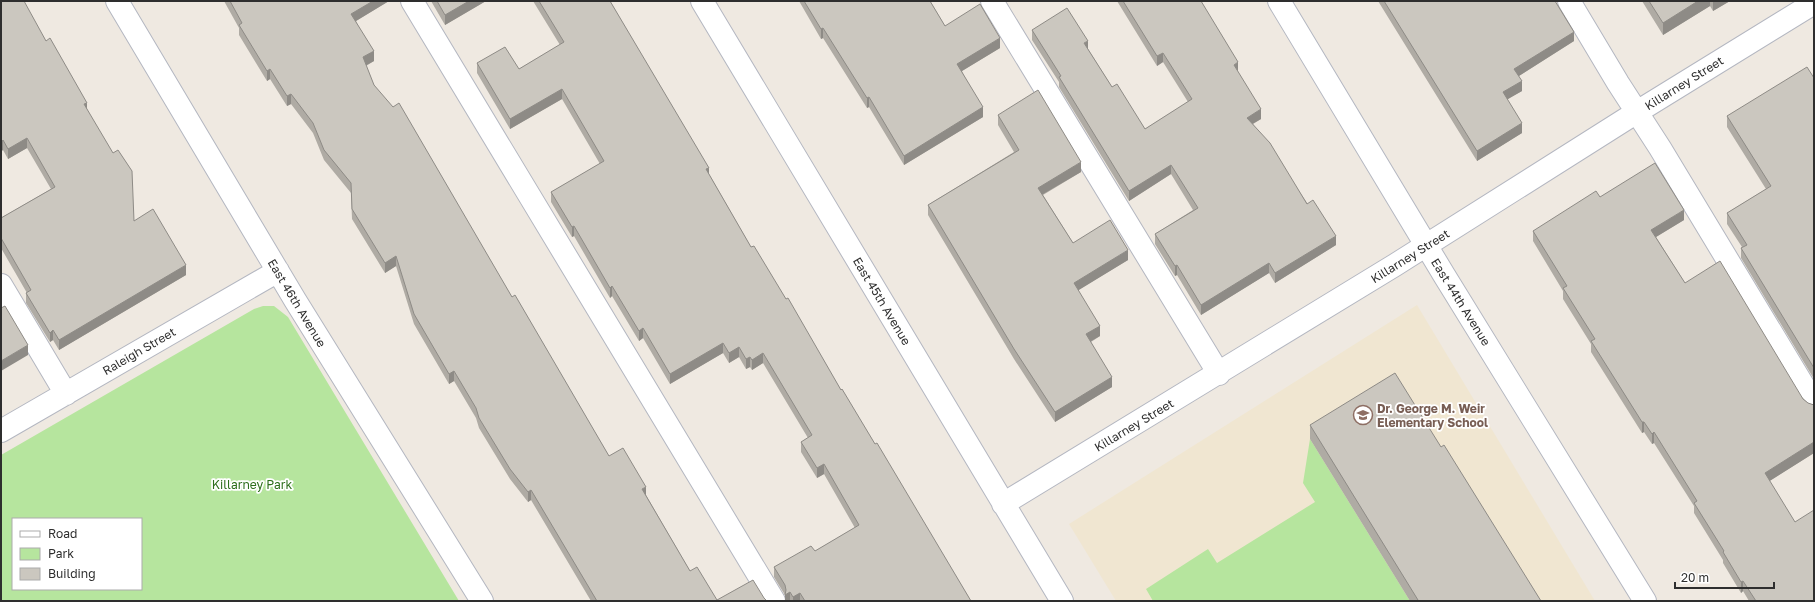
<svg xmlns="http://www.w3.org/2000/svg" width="1815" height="602" font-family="'Golos Text',sans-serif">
<rect width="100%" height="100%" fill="#efe9e1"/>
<path fill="#f0e6d1" d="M 1417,305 L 1595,601 L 1116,601 L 1069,524 Z"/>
<path fill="#b6e59e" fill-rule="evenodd" d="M 263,306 L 274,306 L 288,317 L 459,601 L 1,601 L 1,455 L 254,309 ZM 13,519 L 141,519 L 141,589 L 13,589 Z
M 1310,439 L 1410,601 L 1153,601 L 1146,589 L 1208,549 L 1217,563 L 1315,502 L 1303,483 Z"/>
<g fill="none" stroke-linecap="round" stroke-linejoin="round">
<defs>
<path id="minor" d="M 117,1 L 295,300 L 482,601
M 412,1 L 774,601
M 702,1 L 1062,601
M 992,1 L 1219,374
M 1279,1 L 1444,275 L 1645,601
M 1569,1 L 1618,83 L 1660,148 L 1814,403
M 1,285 L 66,394
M 1,431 L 278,271
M 1003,504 L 1395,265 L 1637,112 L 1814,3"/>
</defs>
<use href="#minor" stroke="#b4b7c1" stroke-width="24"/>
<use href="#minor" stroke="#fff" stroke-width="22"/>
</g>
<path fill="#afaba4" d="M 1,1 L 46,41 L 87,109 L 134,221 L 186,275 L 59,350 L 53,340 L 50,342 L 26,303 L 26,293 L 27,293 L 1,248 L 1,218 L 51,189 L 27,148 L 8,159 L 3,150 Z
M 224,1 L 389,1 L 356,21 L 374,61 L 366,66 L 374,85 L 512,297 L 609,456 L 646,495 L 690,571 L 717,600 L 764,598 L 767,601 L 591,601 L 531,500 L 528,502 L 510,479 L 479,428 L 476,418 L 454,381 L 449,384 L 414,324 L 396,266 L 385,273 L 352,219 L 351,193 L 324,160 L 313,133 L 291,104 L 287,106 L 270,79 L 267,81 L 239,35 L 239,28 Z
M 431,1 L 486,1 L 445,25 Z
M 533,1 L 610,1 L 709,174 L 751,247 L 786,299 L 841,390 L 875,444 L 971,601 L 785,601 L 785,595 L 774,577 L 774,567 L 815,551 L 855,528 L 824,474 L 817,478 L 801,452 L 801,442 L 808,438 L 763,363 L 752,370 L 750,367 L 746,369 L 739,357 L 729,363 L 723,353 L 670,384 L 643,338 L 639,341 L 612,296 L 610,298 L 574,236 L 572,237 L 551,202 L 551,192 L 600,164 L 562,99 L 510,129 L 477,73 L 477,63 L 519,69 L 560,45 Z
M 799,1 L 930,1 L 945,26 L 1000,48 L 962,71 L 983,117 L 904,165 L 869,107 L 867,108 L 823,38 L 821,39 Z
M 1117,1 L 1201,1 L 1238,72 L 1261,119 L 1253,124 L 1336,245 L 1275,283 L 1269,273 L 1201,315 L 1177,275 L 1175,276 L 1155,244 L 1155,234 L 1193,210 L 1171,174 L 1129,201 L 1059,87 L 1059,82 L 1032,40 L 1032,30 L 1088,49 L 1112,87 L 1145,129 L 1188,102 L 1163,62 L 1157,66 Z
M 1378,1 L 1555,1 L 1574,41 L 1519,76 L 1522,91 L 1507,99 L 1522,133 L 1477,161 Z
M 1642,1 L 1730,1 L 1713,11 L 1710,6 L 1663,35 Z
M 1814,78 L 1814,379 L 1741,258 L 1741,248 L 1742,247 L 1727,224 L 1727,213 L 1766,189 L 1727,127 L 1727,116 Z
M 998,115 L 1081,172 L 1043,195 L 1073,243 L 1128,260 L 1078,290 L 1100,336 L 1091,342 L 1112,387 L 1055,422 L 1014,359 L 928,215 L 928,205 L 1014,152 L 998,125 Z
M 1600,197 L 1684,220 L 1656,237 L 1685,283 L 1808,403 L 1814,405 L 1814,453 L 1769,481 L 1814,601 L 1749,601 L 1743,591 L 1741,593 L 1723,563 L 1723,560 L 1694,513 L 1694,506 L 1654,443 L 1652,444 L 1644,432 L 1642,433 L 1591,352 L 1591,344 L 1563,299 L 1563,291 L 1533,241 L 1533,231 Z
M 1310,425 L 1441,447 L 1541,601 L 1410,601 L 1310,439 Z"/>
<path fill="#8e8b86" d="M 373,1 L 389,1 L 351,24 L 351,14 Z
M 469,1 L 486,1 L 445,25 L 445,15 Z
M 1698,1 L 1710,1 L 1710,6 L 1663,35 L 1663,23 Z
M 1713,1 L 1730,1 L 1713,11 Z
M 823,28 L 823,38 L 821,39 L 821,29 Z
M 1574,32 L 1574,41 L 1514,79 L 1514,69 Z
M 1000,38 L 1000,48 L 957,74 L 957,64 Z
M 1088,41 L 1088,51 L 1084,43 Z
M 374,51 L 374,61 L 363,67 L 363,57 Z
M 1163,53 L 1163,62 L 1157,66 L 1157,56 Z
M 1238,62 L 1238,72 L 1234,65 Z
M 270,69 L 270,79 L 267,81 L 267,71 Z
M 1522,81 L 1522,91 L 1503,102 L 1503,92 Z
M 562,89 L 562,99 L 510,129 L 510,119 Z
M 291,94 L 291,104 L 287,106 L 287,96 Z
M 869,97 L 869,107 L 867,108 L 867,98 Z
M 87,103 L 87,112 L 84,104 Z
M 983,107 L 983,117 L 904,165 L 904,156 Z
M 1261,109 L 1261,119 L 1247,127 L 1247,118 Z
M 1522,123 L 1522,133 L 1477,161 L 1477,151 Z
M 27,138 L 27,148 L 8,159 L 8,149 Z
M 3,140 L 3,150 L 1,152 L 1,142 Z
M 1081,162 L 1081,172 L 1038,197 L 1038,188 Z
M 1171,165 L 1171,174 L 1129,201 L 1129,191 Z
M 709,168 L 709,178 L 706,169 Z
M 1684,210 L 1684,220 L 1651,240 L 1651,230 Z
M 574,226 L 574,236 L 572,237 L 572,227 Z
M 1336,236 L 1336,245 L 1275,283 L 1275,273 Z
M 1128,250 L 1128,260 L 1074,293 L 1074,283 Z
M 396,256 L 396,266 L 385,273 L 385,263 Z
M 1269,263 L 1269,273 L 1201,315 L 1201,305 Z
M 186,265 L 186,275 L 59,350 L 59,340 Z
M 1177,265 L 1177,275 L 1175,276 L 1175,266 Z
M 612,286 L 612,296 L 610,298 L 610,288 Z
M 1100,326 L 1100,336 L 1086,344 L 1086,334 Z
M 643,328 L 643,338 L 639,341 L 639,331 Z
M 53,330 L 53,340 L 50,342 L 50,333 Z
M 723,343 L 723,353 L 670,384 L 670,374 Z
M 28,345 L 28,355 L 1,371 L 1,361 Z
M 739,347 L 739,357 L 729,363 L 729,353 Z
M 763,353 L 763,363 L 752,370 L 752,360 Z
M 750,357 L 750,367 L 746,369 L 746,359 Z
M 454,371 L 454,381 L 449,384 L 449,374 Z
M 1112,377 L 1112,387 L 1055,422 L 1055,412 Z
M 1642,422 L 1644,422 L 1644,432 L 1642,433 Z
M 1654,432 L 1654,443 L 1652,444 L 1652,434 Z
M 1814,442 L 1814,453 L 1765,484 L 1765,473 Z
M 824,464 L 824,474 L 817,478 L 817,468 Z
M 646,487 L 646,497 L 642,489 Z
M 531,490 L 531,500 L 528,502 L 528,492 Z
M 1743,581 L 1743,591 L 1741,593 L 1741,582 Z
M 790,592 L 790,601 L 785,601 L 785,595 Z
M 800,593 L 800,601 L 793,601 L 793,597 Z"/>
<path fill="#cbc7bf" stroke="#8e8b86" d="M 1,1 L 24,1 L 46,41 L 50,38 L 87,103 L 84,104 L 113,153 L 118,150 L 132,171 L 134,221 L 153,209 L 186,265 L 59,340 L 53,330 L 50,333 L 26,293 L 31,290 L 1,238 L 1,218 L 55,187 L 27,138 L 8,149 L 3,140 L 1,142 Z
M 230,1 L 373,1 L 351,14 L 374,51 L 363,57 L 374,85 L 393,107 L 399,103 L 512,297 L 515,295 L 609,456 L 623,448 L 646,487 L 642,489 L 690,571 L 697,567 L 717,600 L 753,580 L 764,598 L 767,601 L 597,601 L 531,490 L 528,492 L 510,469 L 479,418 L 476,408 L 454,371 L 449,374 L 414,314 L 396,256 L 385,263 L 352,209 L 351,183 L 324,150 L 313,123 L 291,94 L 287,96 L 270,69 L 267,71 L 239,25 L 242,23 Z
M 437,1 L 469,1 L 445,15 Z
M 539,1 L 610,1 L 709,168 L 706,169 L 751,247 L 754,246 L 786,299 L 788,298 L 841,390 L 842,389 L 875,444 L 877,443 L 971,601 L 805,601 L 800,593 L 793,597 L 790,592 L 785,595 L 786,590 L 785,585 L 774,567 L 811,546 L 815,551 L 859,525 L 824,464 L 817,468 L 801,442 L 812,435 L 763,353 L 752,360 L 750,357 L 746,359 L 739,347 L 729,353 L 723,343 L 670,374 L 643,328 L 639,331 L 612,286 L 610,288 L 574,226 L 572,227 L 551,192 L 604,161 L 562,89 L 510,119 L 477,63 L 505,47 L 519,69 L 564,42 Z
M 804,1 L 930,1 L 945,26 L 980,4 L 1000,38 L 957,64 L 983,107 L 904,156 L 869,97 L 867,98 L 823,28 L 821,29 Z
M 1123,1 L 1201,1 L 1238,62 L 1234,65 L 1261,109 L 1247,118 L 1270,143 L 1307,204 L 1313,200 L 1336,236 L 1275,273 L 1269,263 L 1201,305 L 1177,265 L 1175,266 L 1155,234 L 1198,208 L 1171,165 L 1129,191 L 1059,77 L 1061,76 L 1032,30 L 1067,8 L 1088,41 L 1084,43 L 1112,87 L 1117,84 L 1145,129 L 1192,99 L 1163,53 L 1157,56 Z
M 1384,1 L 1555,1 L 1574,32 L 1514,69 L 1522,81 L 1503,92 L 1522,123 L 1477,151 Z
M 1649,1 L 1698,1 L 1663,23 Z
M 1807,67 L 1814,78 L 1814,368 L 1741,248 L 1747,245 L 1727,213 L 1771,186 L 1727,116 Z
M 1038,90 L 1081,162 L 1038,188 L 1073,243 L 1110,220 L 1128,250 L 1074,283 L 1100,326 L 1086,334 L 1112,377 L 1055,412 L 1014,349 L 928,205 L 1019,150 L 998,115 Z
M 1655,163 L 1684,210 L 1651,230 L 1685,283 L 1720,261 L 1803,399 L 1808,403 L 1814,405 L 1814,442 L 1765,473 L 1795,522 L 1814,510 L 1814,601 L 1756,601 L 1743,581 L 1741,582 L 1723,552 L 1724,551 L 1694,503 L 1697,501 L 1654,432 L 1652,434 L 1644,422 L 1642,422 L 1591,341 L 1595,339 L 1563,288 L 1567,286 L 1533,231 L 1596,191 L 1600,197 Z
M 5,306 L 28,345 L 1,361 L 1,308 Z
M 1395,373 L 1441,447 L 1444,445 L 1541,601 L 1416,601 L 1418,600 L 1310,425 Z"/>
<defs>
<symbol id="school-ring" viewBox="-11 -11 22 22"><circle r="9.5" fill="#fff" stroke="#8d6e63" stroke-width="1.5"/><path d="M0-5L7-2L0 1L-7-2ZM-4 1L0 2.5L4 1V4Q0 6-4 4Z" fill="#8d6e63"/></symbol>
</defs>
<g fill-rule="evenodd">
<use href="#school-ring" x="1352" y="404" width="22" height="22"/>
</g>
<g text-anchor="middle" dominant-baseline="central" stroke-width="3.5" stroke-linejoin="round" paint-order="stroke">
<g font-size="12" fill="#2e2e2e" stroke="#fff">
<text transform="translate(1684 83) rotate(-32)">Killarney Street</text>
<text transform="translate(1410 256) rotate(-32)">Killarney Street</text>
<text transform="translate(882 301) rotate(59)">East 45th Avenue</text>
<text transform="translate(1461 302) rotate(58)">East 44th Avenue</text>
<text transform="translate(297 303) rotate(59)">East 46th Avenue</text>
<text transform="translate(139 351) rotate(-30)">Raleigh Street</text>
<text transform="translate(1134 425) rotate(-31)">Killarney Street</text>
</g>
<g font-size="12" font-weight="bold" fill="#785e54" stroke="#fff" text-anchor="start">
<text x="1377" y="408">Dr. George M. Weir<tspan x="1377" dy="14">Elementary School</tspan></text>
</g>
<g font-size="12" fill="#2c6e1b" stroke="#fff">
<text x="252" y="484">Killarney Park</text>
</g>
</g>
<rect width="1815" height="602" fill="none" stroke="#2e2e2e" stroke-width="4"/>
<rect x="12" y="518" width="130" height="72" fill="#ffffff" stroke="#ababab"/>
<rect x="20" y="531" width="20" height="6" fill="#ffffff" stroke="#ababab"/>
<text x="48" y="538" font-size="12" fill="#2e2e2e">Road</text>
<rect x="20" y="548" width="20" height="12" fill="#b6e59e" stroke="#ababab"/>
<text x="48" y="558" font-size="12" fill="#2e2e2e">Park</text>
<rect x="20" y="568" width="20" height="12" fill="#cbc7bf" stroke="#ababab"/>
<text x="48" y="578" font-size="12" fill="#2e2e2e">Building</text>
<path d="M1675 582v6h99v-6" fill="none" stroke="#2e2e2e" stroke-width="2"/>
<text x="1681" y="582" font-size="12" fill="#2e2e2e" stroke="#ffffff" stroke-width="3" paint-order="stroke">20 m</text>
</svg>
